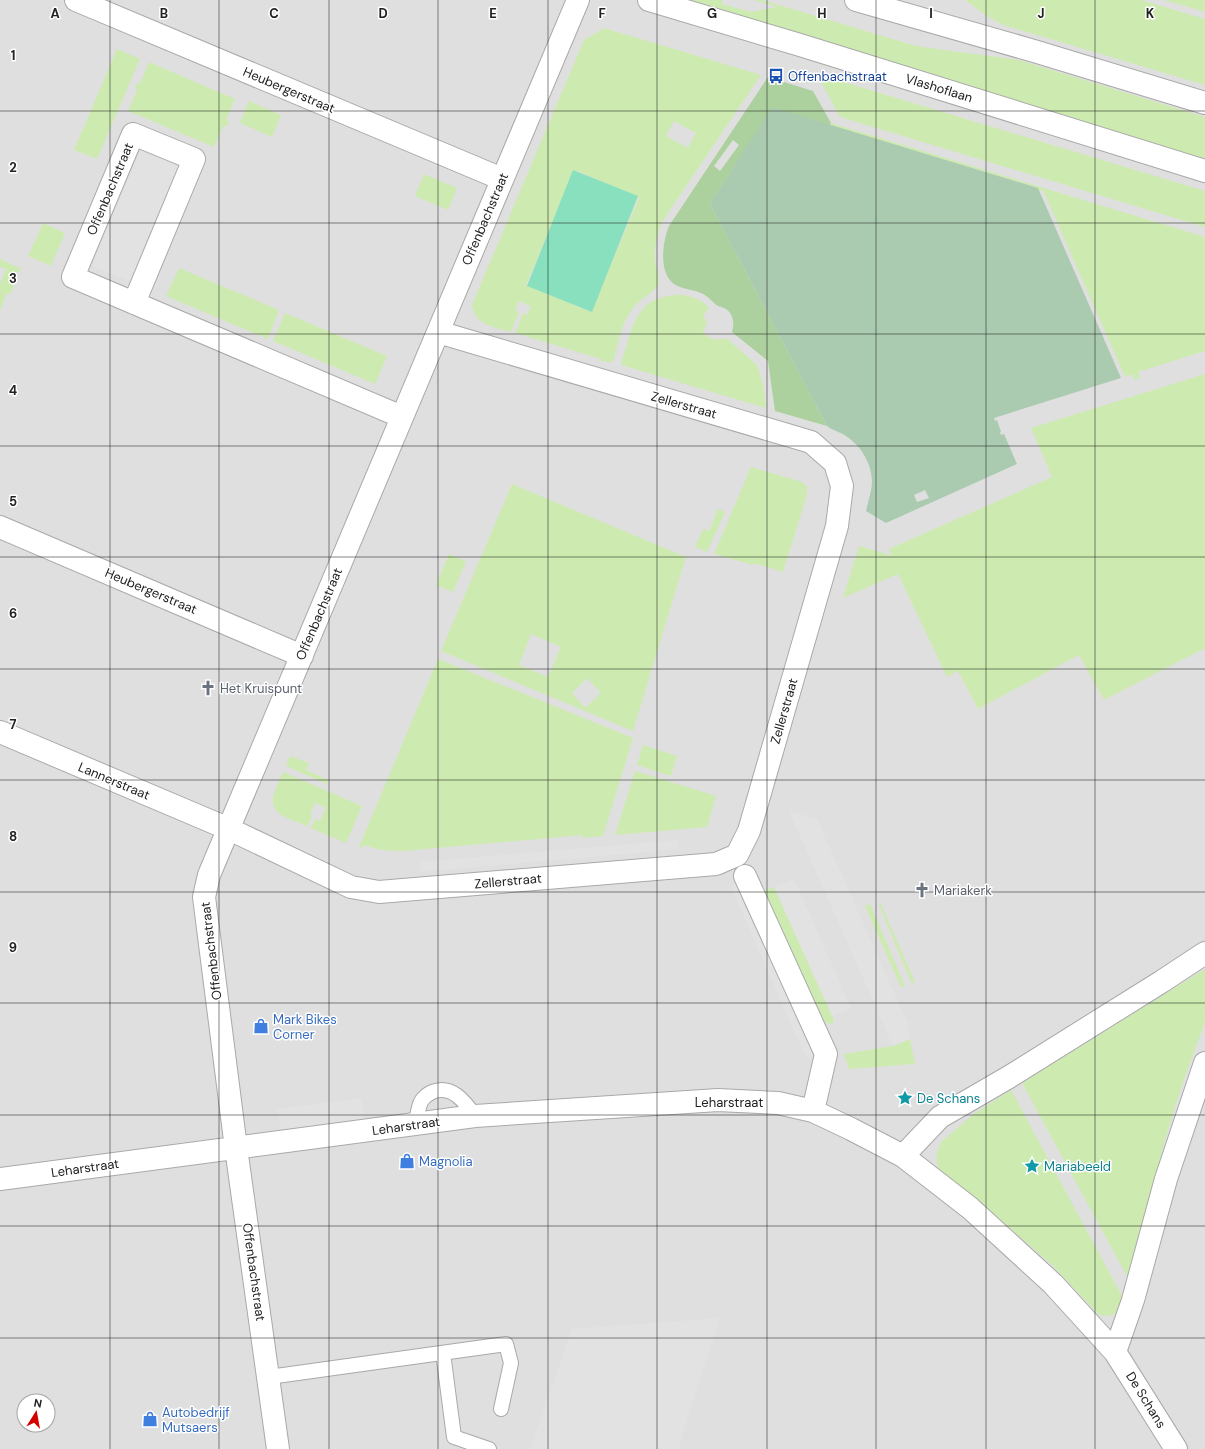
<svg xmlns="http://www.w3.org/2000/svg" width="1205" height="1449" font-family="'DM Sans',sans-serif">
<rect width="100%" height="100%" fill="#f2efe9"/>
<path fill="#e0dfdf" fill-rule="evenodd" d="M 0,0 L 1205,0 L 1205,1449 L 0,1449 ZM 24,1401 L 48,1401 L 48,1425 L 24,1425 Z"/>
<path fill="#cdebb0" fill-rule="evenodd" d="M 686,0 L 722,0 L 722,4 L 751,12 L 777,7 L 754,0 L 762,0 L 906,43 L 922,47 L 1019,60 L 1205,117 L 1205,160 Z
M 965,0 L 1141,0 L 1205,19 L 1205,85 L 1003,25 L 987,16 Z
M 1164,0 L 1205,0 L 1205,12 Z
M 604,28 L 761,75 L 662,222 C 658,234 654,245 655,258 C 655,266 661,277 658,285 C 656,290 638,301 633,308 C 621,323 618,344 613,362 L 600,361 L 601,359 L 515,333 L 523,313 L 527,315 L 531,306 L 519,301 L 515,310 L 519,312 L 511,332 C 495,327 475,326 472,305 L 584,40 ZM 674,121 L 696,133 L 688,148 L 666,136 ZM 575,170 L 639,198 L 591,312 L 526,285 Z
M 117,49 L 140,59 L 97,159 L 74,150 Z
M 149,62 L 235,99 L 226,120 L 229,122 L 226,127 L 223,126 L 214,147 L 128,111 L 137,90 L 135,88 L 137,83 L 140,84 Z
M 820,80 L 840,81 L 1205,191 L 1205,227 L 840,117 Z
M 249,101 L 281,115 L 272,137 L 240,123 Z
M 831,123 L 1205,237 L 1205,351 L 1138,372 L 1140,378 L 1134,380 L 1132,374 L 1125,377 L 1043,190 L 1039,191 L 1038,188 L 830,125 Z
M 424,174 L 457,188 L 448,210 L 415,196 Z
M 43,223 L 65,233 L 51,266 L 28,256 Z
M 0,259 L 19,268 L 20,267 L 21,268 L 19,272 L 18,271 L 12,284 L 14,285 L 11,294 L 7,293 L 0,311 L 0,284 L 6,269 L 0,267 Z
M 179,268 L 279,310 L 268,339 L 166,296 Z
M 684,295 C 694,298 702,299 709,308 L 703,315 L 707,323 L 703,332 C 710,340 717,341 726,338 L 757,365 L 763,384 L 766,408 L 621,365 C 622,358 625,351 627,344 C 636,311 647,294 684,295 Z
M 285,313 L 387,356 L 375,384 L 273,341 Z
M 1205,374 L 1205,648 L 1104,700 L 1079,655 L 978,709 L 958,671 L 947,677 L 898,574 L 843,598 L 859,546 L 890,555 L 891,554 L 889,549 L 1052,477 L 1031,428 Z
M 751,467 L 802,482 L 807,487 L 807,495 L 783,572 L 754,563 L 753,565 L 714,554 Z
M 512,484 L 686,557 L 633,731 L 441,651 ZM 531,634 L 561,647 L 548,677 L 519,665 ZM 587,678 L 601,693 L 585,708 L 572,693 Z
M 718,509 L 725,512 L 707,552 L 695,547 L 703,529 L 709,531 Z
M 449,554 L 466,561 L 453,592 L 436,585 Z
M 438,659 L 633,738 L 603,836 L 582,838 L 583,835 L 403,851 L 381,850 L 364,845 L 362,848 L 359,847 Z
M 643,745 L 677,756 L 671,776 L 637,765 Z
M 290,756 L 309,763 L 306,770 L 328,780 L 327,784 L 286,766 Z
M 635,771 L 716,796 L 707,827 L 615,835 Z
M 283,772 L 362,806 L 346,843 L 311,828 L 315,819 L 320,821 L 326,808 L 315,803 L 310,814 L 312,815 L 308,826 C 296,821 271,816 273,799 C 274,790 280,780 283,772 Z
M 774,887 L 834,1020 L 832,1024 L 824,1022 L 820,1019 L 764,891 Z
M 880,902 L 915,982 L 912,984 L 879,905 Z
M 870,904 L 905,986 L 901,987 L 865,906 Z
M 1205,969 L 1205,1022 L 1183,1082 L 1165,1140 L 1129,1280 L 1022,1083 Z
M 910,1039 L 915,1064 L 849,1069 L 844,1054 L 893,1046 Z
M 1011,1090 L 1123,1298 L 1118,1311 L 1114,1314 L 1109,1316 L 1099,1315 L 1052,1265 L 978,1200 L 945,1176 L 938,1167 L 936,1155 L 941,1142 L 975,1113 Z"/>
<path fill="#add19e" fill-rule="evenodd" d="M 768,77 L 813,91 L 831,123 L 830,125 L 772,108 L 710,204 L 827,426 L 775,411 L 768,361 L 732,332 C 735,323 733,312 724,308 C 722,307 720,307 718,306 C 713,303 709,297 703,294 C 696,290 688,290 680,287 C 657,279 662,243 669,226 ZM 733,140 L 739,145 L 720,171 L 714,166 Z"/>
<path fill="#aacbaf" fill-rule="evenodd" d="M 772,107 L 1038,188 L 1121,378 L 994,418 L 995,421 L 997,420 L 1001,432 L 1000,432 L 1001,435 L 1004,434 L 1017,464 L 886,523 L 866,511 C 868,502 872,490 872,481 C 871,462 861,446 846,436 C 840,432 832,430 827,426 L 710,204 ZM 925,490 L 929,498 L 917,502 L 914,495 Z"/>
<path fill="#88e0be" d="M 573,170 L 638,196 L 592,312 L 527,286 Z"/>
<path fill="#e2e2e2" d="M 140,151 L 178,167 L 130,281 L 92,266 Z
M 789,811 L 817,819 L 908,1024 L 910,1039 L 893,1046 Z
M 677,840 L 678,841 L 679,847 L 681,849 L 419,872 L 420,864 L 421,862 Z
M 794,879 L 851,1008 L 832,1016 L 774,887 Z
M 737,883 L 814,1056 L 806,1058 L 731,887 Z
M 362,1098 L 365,1122 L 281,1133 L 277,1109 Z
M 720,1318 L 678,1449 L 530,1449 L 572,1329 Z"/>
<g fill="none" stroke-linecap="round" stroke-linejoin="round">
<defs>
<path id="service" d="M 416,1124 C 417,1117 418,1106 422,1100 C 425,1096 428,1094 432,1092 C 452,1084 465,1102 475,1116
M 443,1353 L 454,1437 L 489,1449
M 269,1377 L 506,1344 L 511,1363 L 501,1409"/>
<path id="minor" d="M 76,0 L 502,179
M 134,303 L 194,159 L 133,134 L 73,277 L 402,417
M 0,527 L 302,656
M 0,732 L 229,829 L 351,887 L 379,892 L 716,864 L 737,855 L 749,831 L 837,526 L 842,486 L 835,463 L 811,442 L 438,332
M 745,876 L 826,1054 L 813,1111
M 903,1156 L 940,1117 L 1009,1077 L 1161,982 L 1205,953
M 0,1179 L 475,1116 L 718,1100 L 778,1103 L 813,1111 L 851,1129 L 903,1156 L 970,1208 L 1053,1284 L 1115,1352 L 1176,1449
M 1115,1352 L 1133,1300 L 1166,1179 L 1205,1063
M 278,1449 L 236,1148 L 204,897 L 209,875 L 578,0"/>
<path id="tertiary" d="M 649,0 L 800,45 L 1205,171
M 856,0 L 1034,51 L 1205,103"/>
</defs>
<use href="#service" stroke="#a9a9a9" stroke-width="16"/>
<use href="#minor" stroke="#a9a9a9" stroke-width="24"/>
<use href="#tertiary" stroke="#a9a9a9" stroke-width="24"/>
<use href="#service" stroke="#fff" stroke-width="14"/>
<use href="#minor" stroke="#fff" stroke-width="22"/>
<use href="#tertiary" stroke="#fff" stroke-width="22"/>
</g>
<path fill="none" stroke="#222" stroke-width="1" stroke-opacity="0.55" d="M 110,0 L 110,1449M 219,0 L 219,1449M 329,0 L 329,1449M 438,0 L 438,1449M 548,0 L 548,1449M 657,0 L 657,1449M 767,0 L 767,1449M 876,0 L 876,1449M 986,0 L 986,1449M 1095,0 L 1095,1449M 0,111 L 1205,111M 0,223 L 1205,223M 0,334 L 1205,334M 0,446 L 1205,446M 0,557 L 1205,557M 0,669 L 1205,669M 0,780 L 1205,780M 0,892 L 1205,892M 0,1003 L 1205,1003M 0,1115 L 1205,1115M 0,1226 L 1205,1226M 0,1338 L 1205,1338"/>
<defs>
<symbol id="bus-bare" viewBox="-9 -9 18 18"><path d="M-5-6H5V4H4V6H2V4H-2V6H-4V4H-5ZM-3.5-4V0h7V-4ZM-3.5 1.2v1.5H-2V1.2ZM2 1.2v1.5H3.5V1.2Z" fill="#1a4fb4" stroke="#fff" stroke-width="2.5" paint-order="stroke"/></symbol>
<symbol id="church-bare" viewBox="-9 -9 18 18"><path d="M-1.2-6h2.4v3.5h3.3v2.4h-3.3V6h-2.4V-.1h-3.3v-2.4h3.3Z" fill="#6b7280" stroke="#fff" stroke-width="2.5" paint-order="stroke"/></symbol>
<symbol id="shop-bare" viewBox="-9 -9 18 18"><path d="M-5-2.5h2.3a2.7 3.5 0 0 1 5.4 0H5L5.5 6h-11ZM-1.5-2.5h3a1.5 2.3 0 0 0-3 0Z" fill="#3f7fe0" stroke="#fff" stroke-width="2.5" paint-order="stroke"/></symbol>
<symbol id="sight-bare" viewBox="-9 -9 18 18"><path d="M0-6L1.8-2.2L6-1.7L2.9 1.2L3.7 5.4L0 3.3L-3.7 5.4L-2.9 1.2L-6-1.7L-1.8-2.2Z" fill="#0f9aa8" stroke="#fff" stroke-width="2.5" paint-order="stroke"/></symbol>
</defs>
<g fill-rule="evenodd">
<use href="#bus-bare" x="765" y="65" width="22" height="22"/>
<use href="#church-bare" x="197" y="677" width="22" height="22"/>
<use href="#church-bare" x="911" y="879" width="22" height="22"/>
<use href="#shop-bare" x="250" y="1015" width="22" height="22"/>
<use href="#sight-bare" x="894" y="1087" width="22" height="22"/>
<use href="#shop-bare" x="396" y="1150" width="22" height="22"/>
<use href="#sight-bare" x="1021" y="1155" width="22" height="22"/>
<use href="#shop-bare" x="139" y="1408" width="22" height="22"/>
</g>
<g text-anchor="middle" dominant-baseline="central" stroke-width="3" stroke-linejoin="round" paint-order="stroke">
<g font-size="13" fill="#164399" stroke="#fff" text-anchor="start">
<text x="788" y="76">Offenbachstraat</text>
</g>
<g font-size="13" fill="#222" stroke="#fff">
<text transform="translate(939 88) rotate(17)">Vlashoflaan</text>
<text transform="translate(289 90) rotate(23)">Heubergerstraat</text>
<text transform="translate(110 189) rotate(-67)">Offenbachstraat</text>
<text transform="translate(485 219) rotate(-67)">Offenbachstraat</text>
<text transform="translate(684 405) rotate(16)">Zellerstraat</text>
<text transform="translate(151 591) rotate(23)">Heubergerstraat</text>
<text transform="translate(319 614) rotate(-67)">Offenbachstraat</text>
<text transform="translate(784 711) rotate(-74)">Zellerstraat</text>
<text transform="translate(114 781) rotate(23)">Lannerstraat</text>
<text transform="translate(508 881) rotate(-5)">Zellerstraat</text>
<text transform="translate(211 951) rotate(-97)">Offenbachstraat</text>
<text x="729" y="1102">Leharstraat</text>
<text transform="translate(406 1126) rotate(-8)">Leharstraat</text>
<text transform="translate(85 1168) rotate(-8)">Leharstraat</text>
<text transform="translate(254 1272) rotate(82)">Offenbachstraat</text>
<text transform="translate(1146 1400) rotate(58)">De Schans</text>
</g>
<g font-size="13" fill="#5b616d" stroke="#fff" text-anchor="start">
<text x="220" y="688">Het Kruispunt</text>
<text x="934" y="890">Mariakerk</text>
</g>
<g font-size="13" fill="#366cbe" stroke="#fff" text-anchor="start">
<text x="273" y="1019">Mark Bikes<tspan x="273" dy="15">Corner</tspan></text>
<text x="419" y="1161">Magnolia</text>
<text x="162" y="1412">Autobedrijf<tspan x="162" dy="15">Mutsaers</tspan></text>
</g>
<g font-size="13" fill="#0d838f" stroke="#fff" text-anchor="start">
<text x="917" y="1098">De Schans</text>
<text x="1044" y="1166">Mariabeeld</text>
</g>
</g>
<g font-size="13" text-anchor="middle" font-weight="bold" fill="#222" stroke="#fff" stroke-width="3" stroke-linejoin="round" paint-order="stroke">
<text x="55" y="18">A</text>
<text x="164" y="18">B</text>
<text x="274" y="18">C</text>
<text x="383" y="18">D</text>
<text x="493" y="18">E</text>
<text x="602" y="18">F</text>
<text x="712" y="18">G</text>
<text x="822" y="18">H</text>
<text x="931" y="18">I</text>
<text x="1041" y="18">J</text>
<text x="1150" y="18">K</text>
<text x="13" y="60">1</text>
<text x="13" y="172">2</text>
<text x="13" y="283">3</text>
<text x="13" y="395">4</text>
<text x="13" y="506">5</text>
<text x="13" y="618">6</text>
<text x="13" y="729">7</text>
<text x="13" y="841">8</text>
<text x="13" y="952">9</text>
</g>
<g transform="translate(36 1413) rotate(11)"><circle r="19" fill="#ffffff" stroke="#a7a7a7"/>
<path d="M0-3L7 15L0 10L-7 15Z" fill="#d40000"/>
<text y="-6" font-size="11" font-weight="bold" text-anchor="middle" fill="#222222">N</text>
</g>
</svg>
